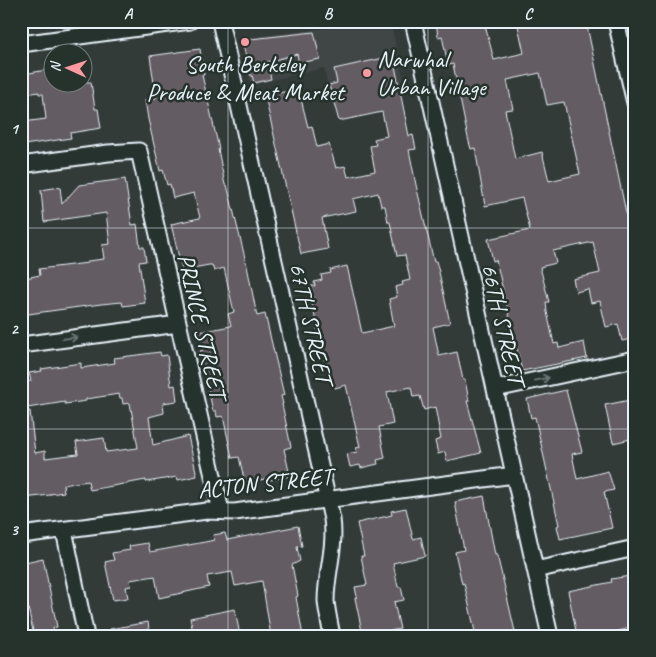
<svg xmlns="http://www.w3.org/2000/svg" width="656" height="657" font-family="Caveat,sans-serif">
<rect width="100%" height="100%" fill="#323b38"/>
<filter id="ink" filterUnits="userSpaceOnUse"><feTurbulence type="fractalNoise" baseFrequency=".02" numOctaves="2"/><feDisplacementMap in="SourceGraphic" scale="10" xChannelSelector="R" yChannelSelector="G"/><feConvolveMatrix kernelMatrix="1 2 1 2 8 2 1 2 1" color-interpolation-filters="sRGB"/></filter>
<g filter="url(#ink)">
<path fill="#414545" d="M 390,21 L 406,89 L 332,105 L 324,68 L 251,85 L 241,38 Z"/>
<path fill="#645b62" stroke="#e8f1f8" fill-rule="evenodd" d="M 436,21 L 484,21 L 494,60 L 524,53 L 517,21 L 586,21 L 635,256 L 635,338 L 622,341 L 618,324 L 606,327 L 600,301 L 591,303 L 588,289 L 576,292 L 573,279 L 600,273 L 593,242 L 553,251 L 556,263 L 540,267 L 549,302 L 546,302 L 547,312 L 554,344 L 558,343 L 559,348 L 584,342 L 587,358 L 522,371 L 496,260 L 493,261 L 488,239 L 530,230 L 522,198 L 485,206 L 475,148 L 471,149 L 468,138 L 453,64 L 448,65 L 442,36 L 438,37 ZM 540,73 L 547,105 L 564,102 L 580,174 L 549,181 L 542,152 L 515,159 L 505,110 L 513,109 L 507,80 Z
M 314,32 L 320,59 L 299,63 L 297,54 L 267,62 L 271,79 L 254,83 L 252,75 L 250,75 L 242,40 Z
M 200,49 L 204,75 L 202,75 L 219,149 L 218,149 L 225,185 L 227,185 L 247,266 L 257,316 L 265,314 L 284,395 L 281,396 L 283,404 L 282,404 L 291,447 L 284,449 L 290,476 L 270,480 L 270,478 L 245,483 L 239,457 L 232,458 L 223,416 L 217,417 L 216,411 L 213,411 L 200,351 L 203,350 L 199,332 L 231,326 L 228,314 L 234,312 L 224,268 L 214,271 L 212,265 L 209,265 L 182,270 L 171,224 L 200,218 L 194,193 L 173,198 L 170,184 L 167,185 L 163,170 L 160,171 L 148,119 L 145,100 L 156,98 L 150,56 Z
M 393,56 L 409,136 L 413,135 L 416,149 L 409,150 L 416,185 L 434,262 L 436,261 L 439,272 L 450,323 L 433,327 L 439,356 L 457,352 L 463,380 L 465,380 L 469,401 L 467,401 L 481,453 L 447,461 L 445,452 L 438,454 L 435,441 L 441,439 L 435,407 L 424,410 L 420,396 L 413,397 L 411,387 L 387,392 L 393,424 L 379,427 L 385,458 L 377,460 L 378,464 L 361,468 L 360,465 L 350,467 L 347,454 L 357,452 L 356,448 L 360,447 L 346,385 L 335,388 L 334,382 L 331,383 L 327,360 L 324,360 L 312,303 L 315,302 L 311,286 L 315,286 L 314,282 L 322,280 L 321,275 L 331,273 L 330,270 L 347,266 L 362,333 L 394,326 L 389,299 L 397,297 L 395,287 L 403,285 L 402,282 L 410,280 L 405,255 L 397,256 L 390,222 L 388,222 L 385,206 L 381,206 L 378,193 L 353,199 L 356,211 L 322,218 L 328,249 L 301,254 L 265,96 L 293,90 L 294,96 L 300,95 L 308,127 L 312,126 L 317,147 L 329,144 L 336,168 L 345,166 L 348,177 L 375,171 L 370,146 L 376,145 L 374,139 L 387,136 L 382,112 L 339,121 L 329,85 L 337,83 L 334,69 Z
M 52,69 L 52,82 L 91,82 L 95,109 L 98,109 L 101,128 L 70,133 L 71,138 L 24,145 L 22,126 L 23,126 L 23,122 L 46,119 L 43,94 L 39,94 L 39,92 L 26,94 L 25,91 L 21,92 L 21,79 L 24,78 L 24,74 Z
M 125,179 L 132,225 L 137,224 L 140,247 L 144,247 L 146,261 L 139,262 L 145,303 L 123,306 L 122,302 L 101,304 L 21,315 L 21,279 L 40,275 L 39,269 L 88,263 L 88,261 L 104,259 L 102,245 L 110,244 L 106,213 L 44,222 L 41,190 L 60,187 L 62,204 L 79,185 Z
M 160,352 L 161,356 L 167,355 L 171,386 L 175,385 L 177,401 L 163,403 L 164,413 L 149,417 L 153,445 L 188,436 L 197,476 L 178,480 L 177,477 L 146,482 L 146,480 L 90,490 L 88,481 L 63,485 L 64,492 L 50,494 L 50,495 L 24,498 L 21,473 L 21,412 L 30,411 L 35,453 L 45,451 L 45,458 L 78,454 L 76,442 L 104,438 L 106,452 L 138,448 L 130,403 L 123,404 L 122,398 L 120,398 L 119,394 L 86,399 L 86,401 L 65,404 L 65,402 L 21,409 L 21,382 L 31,381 L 29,373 L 42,371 L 41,369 L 81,363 L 81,368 L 115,363 L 114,358 Z
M 566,390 L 582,452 L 572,454 L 577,479 L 608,471 L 614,490 L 604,492 L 612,528 L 560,539 L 557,526 L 559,525 L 535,417 L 531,418 L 527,399 Z
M 635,399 L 635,438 L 613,443 L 605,405 Z
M 484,496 L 495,555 L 497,555 L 504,584 L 516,636 L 476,636 L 464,583 L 462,584 L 455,552 L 464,550 L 455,502 Z
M 406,508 L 413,539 L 421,537 L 425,556 L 393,563 L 398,587 L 401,587 L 404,600 L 394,602 L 400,629 L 363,636 L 355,598 L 357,597 L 355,587 L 367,585 L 361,556 L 364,556 L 357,523 L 392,515 L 391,511 Z
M 298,526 L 302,546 L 297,547 L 300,561 L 292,565 L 298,596 L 296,597 L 303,636 L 271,636 L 262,581 L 235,586 L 232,572 L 207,576 L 209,587 L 159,598 L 155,576 L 130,580 L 131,586 L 126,587 L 128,598 L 113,600 L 105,562 L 114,560 L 112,553 L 130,550 L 129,546 L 148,543 L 150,552 L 205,542 L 214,540 L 213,535 L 225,533 L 227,540 Z
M 43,558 L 57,627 L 53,628 L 55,636 L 34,636 L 21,574 L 21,563 Z
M 630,576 L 635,600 L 635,627 L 618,631 L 619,636 L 577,636 L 568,591 L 612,582 L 611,579 Z
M 235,609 L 240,636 L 227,636 L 226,632 L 208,636 L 197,636 L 196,631 L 193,632 L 190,618 Z
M 148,622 L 150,636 L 111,636 L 110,629 Z"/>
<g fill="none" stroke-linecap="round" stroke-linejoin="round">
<defs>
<path id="minor" d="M 220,21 L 332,519 C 336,548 326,573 326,601 C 327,612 330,625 332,636
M 413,21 L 550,636
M 616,21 L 635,103
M 21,44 L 190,21
M 21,165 L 108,153 L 139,151 L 221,511
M 21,345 L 178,324
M 495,389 L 635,359
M 64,530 L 86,636
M 21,535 L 207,511 L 235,512 L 249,510 L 514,475
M 535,570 L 635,548"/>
</defs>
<use href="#minor" stroke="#e8f1f8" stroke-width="19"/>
<use href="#minor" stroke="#26332d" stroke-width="15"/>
</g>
<defs><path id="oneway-shaft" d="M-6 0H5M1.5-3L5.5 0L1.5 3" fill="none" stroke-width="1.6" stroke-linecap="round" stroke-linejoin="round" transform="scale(1.25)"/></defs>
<g stroke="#6a7674">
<use href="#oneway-shaft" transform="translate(70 338) rotate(-8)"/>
<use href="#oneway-shaft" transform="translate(542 379) rotate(-12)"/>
</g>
</g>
<path fill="none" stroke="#e8f1f8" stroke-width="1" stroke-opacity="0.55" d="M 228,21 L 228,636M 428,21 L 428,636M 21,228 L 635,228M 21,429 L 635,429"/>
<g fill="#ff9aa2" stroke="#26332d" stroke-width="2">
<circle cx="245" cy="42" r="5"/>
<circle cx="367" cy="73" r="5"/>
</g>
<g text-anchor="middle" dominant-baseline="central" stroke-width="5" stroke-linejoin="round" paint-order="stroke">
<g font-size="24" fill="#e8f1f8" stroke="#26332d" text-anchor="start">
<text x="377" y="59">Narwhal<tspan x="377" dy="28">Urban Village</tspan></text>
<text x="245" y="64" text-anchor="middle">South Berkeley<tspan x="245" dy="28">Produce &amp; Meat Market</tspan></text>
</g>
<g font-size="24" fill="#e8f1f8" stroke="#26332d">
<text transform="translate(311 323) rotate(77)">67TH STREET</text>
<text transform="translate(503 324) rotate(77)">66TH STREET</text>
<text transform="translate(202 326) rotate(77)">PRINCE STREET</text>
<text transform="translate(265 483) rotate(-6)">ACTON STREET</text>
</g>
</g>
<rect width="656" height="657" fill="none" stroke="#26332d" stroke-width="55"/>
<g transform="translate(68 68) rotate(273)"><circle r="24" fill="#26332d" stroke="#747f7e"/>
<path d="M0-4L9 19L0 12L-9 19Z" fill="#ff9aa2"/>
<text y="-8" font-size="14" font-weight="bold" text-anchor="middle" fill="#e8f1f8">N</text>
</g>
<rect x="28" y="28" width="600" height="602" fill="none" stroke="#e8f1f8" stroke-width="2"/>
<g font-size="16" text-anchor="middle" font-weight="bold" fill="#e8f1f8">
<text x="128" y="19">A</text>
<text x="328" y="19">B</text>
<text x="528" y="19">C</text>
<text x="14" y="134">1</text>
<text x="14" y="334">2</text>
<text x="14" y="535">3</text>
</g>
</svg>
